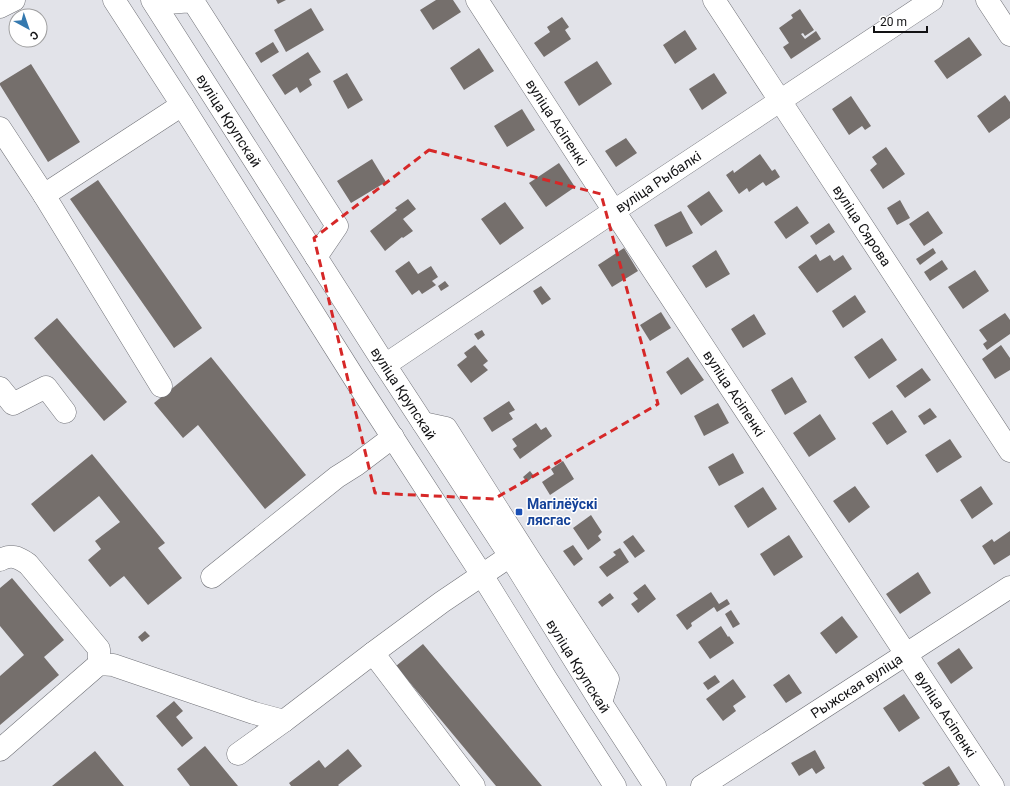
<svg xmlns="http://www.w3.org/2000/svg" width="1010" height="786" font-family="Roboto,sans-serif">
<rect width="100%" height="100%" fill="#e2e3e9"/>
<path fill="#756f6c" d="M 276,0 L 286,0 L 278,4 Z
M 436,0 L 453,0 L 461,12 L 433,30 L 420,10 Z
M 311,8 L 324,30 L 286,52 L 274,30 Z
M 800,9 L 814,30 L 805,36 L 803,33 L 801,34 L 805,39 L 816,31 L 821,39 L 791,59 L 783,47 L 789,43 L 779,28 L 793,18 L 791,15 Z
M 562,17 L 569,27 L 565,30 L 571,39 L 544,57 L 534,43 L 550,32 L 547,27 Z
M 685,30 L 697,49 L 675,64 L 663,45 Z
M 969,37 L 982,55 L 947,79 L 934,61 Z
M 273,42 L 279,52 L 261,63 L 255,53 Z
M 479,48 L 494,71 L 464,90 L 450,68 Z
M 308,52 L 321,72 L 309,79 L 312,85 L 300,93 L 297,87 L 285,95 L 272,75 Z
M 597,61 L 612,84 L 579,106 L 564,82 Z
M 31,64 L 80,142 L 48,162 L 0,85 L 0,83 Z
M 347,73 L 363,100 L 348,109 L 333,81 Z
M 714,73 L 727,93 L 702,110 L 689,89 Z
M 1005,95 L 1010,102 L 1010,118 L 989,133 L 977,116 Z
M 851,96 L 871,126 L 865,130 L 862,126 L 849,135 L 832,109 Z
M 522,109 L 535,130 L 507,147 L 494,126 Z
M 626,138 L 637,153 L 616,167 L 605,151 Z
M 886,147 L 905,174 L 883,189 L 870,170 L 877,164 L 872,157 Z
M 760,154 L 772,171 L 775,169 L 780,177 L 766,186 L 763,182 L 749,192 L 747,188 L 739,194 L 726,175 L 733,170 L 734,173 Z
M 372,159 L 386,182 L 351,203 L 337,181 Z
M 559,163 L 575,187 L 546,207 L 529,183 Z
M 98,180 L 202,328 L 174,348 L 70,199 Z
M 709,191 L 723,211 L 701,226 L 687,206 Z
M 408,199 L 416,209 L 403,219 L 413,231 L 403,238 L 402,237 L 385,251 L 370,231 L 397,210 L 395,208 Z
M 900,200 L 910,218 L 897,225 L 887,208 Z
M 505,202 L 524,228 L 500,245 L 481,219 Z
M 797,206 L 809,223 L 786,239 L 774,222 Z
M 681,211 L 693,233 L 666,247 L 654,225 Z
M 928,211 L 943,233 L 924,246 L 909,224 Z
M 829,223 L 835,232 L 816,245 L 810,236 Z
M 624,248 L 638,271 L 612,287 L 598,265 Z
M 933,248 L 936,253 L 920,265 L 916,259 Z
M 716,250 L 730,274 L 706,288 L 692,266 Z
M 816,254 L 820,261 L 830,255 L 834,261 L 843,255 L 852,269 L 817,293 L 798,267 Z
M 942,260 L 948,269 L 930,281 L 924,272 Z
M 409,261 L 418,274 L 431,266 L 438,277 L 432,281 L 436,285 L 422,294 L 419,290 L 412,295 L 395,271 Z
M 975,270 L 989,291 L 963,309 L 948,287 Z
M 445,281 L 449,286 L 441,291 L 438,286 Z
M 541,286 L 551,299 L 542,305 L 533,291 Z
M 855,295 L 866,312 L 843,328 L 832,311 Z
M 661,312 L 671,328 L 650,341 L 640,325 Z
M 1005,313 L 1010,320 L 1010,334 L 987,350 L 983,344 L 987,341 L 979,330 Z
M 754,314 L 766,334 L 743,348 L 731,329 Z
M 57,318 L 127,402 L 104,421 L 34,338 Z
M 482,330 L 485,335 L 478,340 L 474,334 Z
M 882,338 L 897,360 L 869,379 L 854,357 Z
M 475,345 L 488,361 L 483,365 L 488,370 L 471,383 L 457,365 L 467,357 L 464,353 Z
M 1001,345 L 1010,358 L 1010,370 L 995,379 L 982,359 Z
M 211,357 L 306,475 L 265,509 L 198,425 L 183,438 L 154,403 Z
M 688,357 L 704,380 L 681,395 L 666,372 Z
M 922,368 L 931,380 L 905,398 L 896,386 Z
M 792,377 L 807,402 L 785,415 L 771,390 Z
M 509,401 L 515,410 L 509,413 L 513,419 L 492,432 L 483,418 Z
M 718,403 L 729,423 L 704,436 L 694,416 Z
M 930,408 L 937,417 L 924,425 L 918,416 Z
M 892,410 L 907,432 L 887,445 L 872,423 Z
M 820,414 L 836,439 L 809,457 L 793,433 Z
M 536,423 L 541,430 L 546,427 L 552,436 L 520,459 L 513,449 L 517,446 L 512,439 Z
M 950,439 L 962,457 L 937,473 L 925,455 Z
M 733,453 L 744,473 L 719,486 L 708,467 Z
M 92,454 L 165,543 L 158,548 L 182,578 L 148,605 L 124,576 L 110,587 L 88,560 L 101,549 L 95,541 L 120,522 L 99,496 L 54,532 L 31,504 Z
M 563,461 L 574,479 L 550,495 L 542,482 L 554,474 L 551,469 Z
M 530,471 L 534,476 L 527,482 L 523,477 Z
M 855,486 L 870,507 L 849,523 L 833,501 Z
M 981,486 L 993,504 L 972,519 L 960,500 Z
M 763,487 L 777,509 L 748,528 L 734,506 Z
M 591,515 L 602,532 L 598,536 L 601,540 L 588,550 L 573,528 Z
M 1010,531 L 1010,555 L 994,565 L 982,546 L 992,539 L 994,542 Z
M 633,535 L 645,551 L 635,558 L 623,542 Z
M 789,535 L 803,557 L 774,576 L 760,554 Z
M 573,545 L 583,559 L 574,566 L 563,551 Z
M 620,548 L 629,562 L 607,577 L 599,567 L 616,555 L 613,552 Z
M 918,572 L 931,593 L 900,614 L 886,594 Z
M 12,578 L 64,640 L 44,657 L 59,675 L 0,725 L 0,676 L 24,655 L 0,626 L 0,588 Z
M 645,584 L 656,599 L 638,613 L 631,604 L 638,599 L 633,593 Z
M 711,592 L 719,604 L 727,599 L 730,604 L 717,612 L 714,607 L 691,623 L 692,626 L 687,630 L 676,615 Z
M 610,593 L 614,598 L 602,607 L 598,602 Z
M 731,610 L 740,624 L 733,628 L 725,614 Z
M 842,616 L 858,637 L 836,654 L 820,633 Z
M 721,626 L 728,637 L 729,636 L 734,643 L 710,659 L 698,642 Z
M 145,631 L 150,636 L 142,642 L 138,637 Z
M 423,644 L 542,786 L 496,786 L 396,666 Z
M 959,648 L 973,668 L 951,684 L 937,663 Z
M 789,674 L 802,693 L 786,703 L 773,685 Z
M 715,675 L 720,682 L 708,690 L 703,683 Z
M 733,679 L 746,697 L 733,706 L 736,711 L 723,721 L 706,699 Z
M 904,694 L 920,718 L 899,732 L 883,708 Z
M 174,701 L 183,711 L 176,717 L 193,738 L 182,747 L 156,716 Z
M 205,746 L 238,786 L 190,786 L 177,769 Z
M 348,749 L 362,766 L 338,785 L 339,786 L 291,786 L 289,783 L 319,760 L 325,768 Z
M 815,750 L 825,768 L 816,774 L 812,768 L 799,776 L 791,763 Z
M 95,751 L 124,786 L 52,786 Z
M 949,766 L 960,784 L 957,786 L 925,786 L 922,783 Z"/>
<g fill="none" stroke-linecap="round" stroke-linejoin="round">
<defs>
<g id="minor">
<path id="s1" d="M 477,0 L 614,211 L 993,786"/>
<path id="s2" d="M 714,0 L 1010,451"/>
<path d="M 987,0 L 1010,35"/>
<path d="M 155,4 L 193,1 L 337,226 L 316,257"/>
<path d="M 0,7 L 14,0"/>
<path d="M 0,128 L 44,195 L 161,386"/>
<path d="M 44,195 L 182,105"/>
<path id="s3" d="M 385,365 L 614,211 L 932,0"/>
<path d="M 0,388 L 13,404 L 46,387 L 65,412"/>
<path d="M 423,423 L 446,428 L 530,560 L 608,679 L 601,703"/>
<path d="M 0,560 C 11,554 18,557 28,564 L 99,649 L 99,664"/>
<path d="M 212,577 L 337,477 L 356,465 L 393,437"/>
<path d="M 373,653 L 474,786"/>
<path d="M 0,750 L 99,664 L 113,665 L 254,713 L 284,721 L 373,653 L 442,602 L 510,556"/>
<path d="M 238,754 L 284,721"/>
<path id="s4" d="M 702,786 L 1010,587"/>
</g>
<g id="major">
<path d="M 114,0 L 182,105 L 358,384 L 482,575 L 547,680 L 615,786"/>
<path id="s5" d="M 152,0 L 385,365 L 510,556 L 601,703 L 655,786"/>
</g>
</defs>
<use href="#minor" stroke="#717278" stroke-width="23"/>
<use href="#major" stroke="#717278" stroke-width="23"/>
<use href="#minor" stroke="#fff" stroke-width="22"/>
<use href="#major" stroke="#fff" stroke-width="22"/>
</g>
<path fill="none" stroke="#d62828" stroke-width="3" stroke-dasharray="8 5" stroke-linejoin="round" d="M 429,150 L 601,194 L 658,404 L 494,499 L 375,493 L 314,238 Z"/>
<rect fill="#1a4fb4" stroke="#fff" stroke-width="1.5" x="515" y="508" width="8" height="8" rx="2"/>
<g text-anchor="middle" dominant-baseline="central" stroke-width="3" stroke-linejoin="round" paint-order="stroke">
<g font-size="14" fill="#121214" stroke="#fff">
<text stroke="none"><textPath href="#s5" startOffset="143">вуліца Крупскай</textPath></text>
<text stroke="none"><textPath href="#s1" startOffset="146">вуліца Асіпенкі</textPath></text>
<text stroke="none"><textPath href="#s3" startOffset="329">вуліца Рыбалкі</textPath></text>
<text stroke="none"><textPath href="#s2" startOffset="270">вуліца Сярова</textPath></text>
<text stroke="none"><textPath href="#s5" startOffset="467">вуліца Крупскай</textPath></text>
<text stroke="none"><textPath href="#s1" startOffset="470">вуліца Асіпенкі</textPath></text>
<text stroke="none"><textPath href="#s5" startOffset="791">вуліца Крупскай</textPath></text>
<text stroke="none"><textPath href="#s4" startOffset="184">Рыжская вуліца</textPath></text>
<text stroke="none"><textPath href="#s1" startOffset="854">вуліца Асіпенкі</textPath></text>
</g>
<g font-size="14" font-weight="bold" fill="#164399" stroke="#fff" text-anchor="start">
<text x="527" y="504">Магілёўскі<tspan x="527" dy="16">лясгас</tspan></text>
</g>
</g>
<g transform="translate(28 28) rotate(140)"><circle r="19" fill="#ffffff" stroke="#a0a0a1"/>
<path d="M0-3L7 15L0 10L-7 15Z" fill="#3579af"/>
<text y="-6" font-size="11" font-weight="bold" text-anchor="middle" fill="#121214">С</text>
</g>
<path d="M874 26v6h53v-6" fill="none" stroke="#121214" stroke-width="2"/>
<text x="880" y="26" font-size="12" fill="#121214" stroke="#ffffff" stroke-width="3" paint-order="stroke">20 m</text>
</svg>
